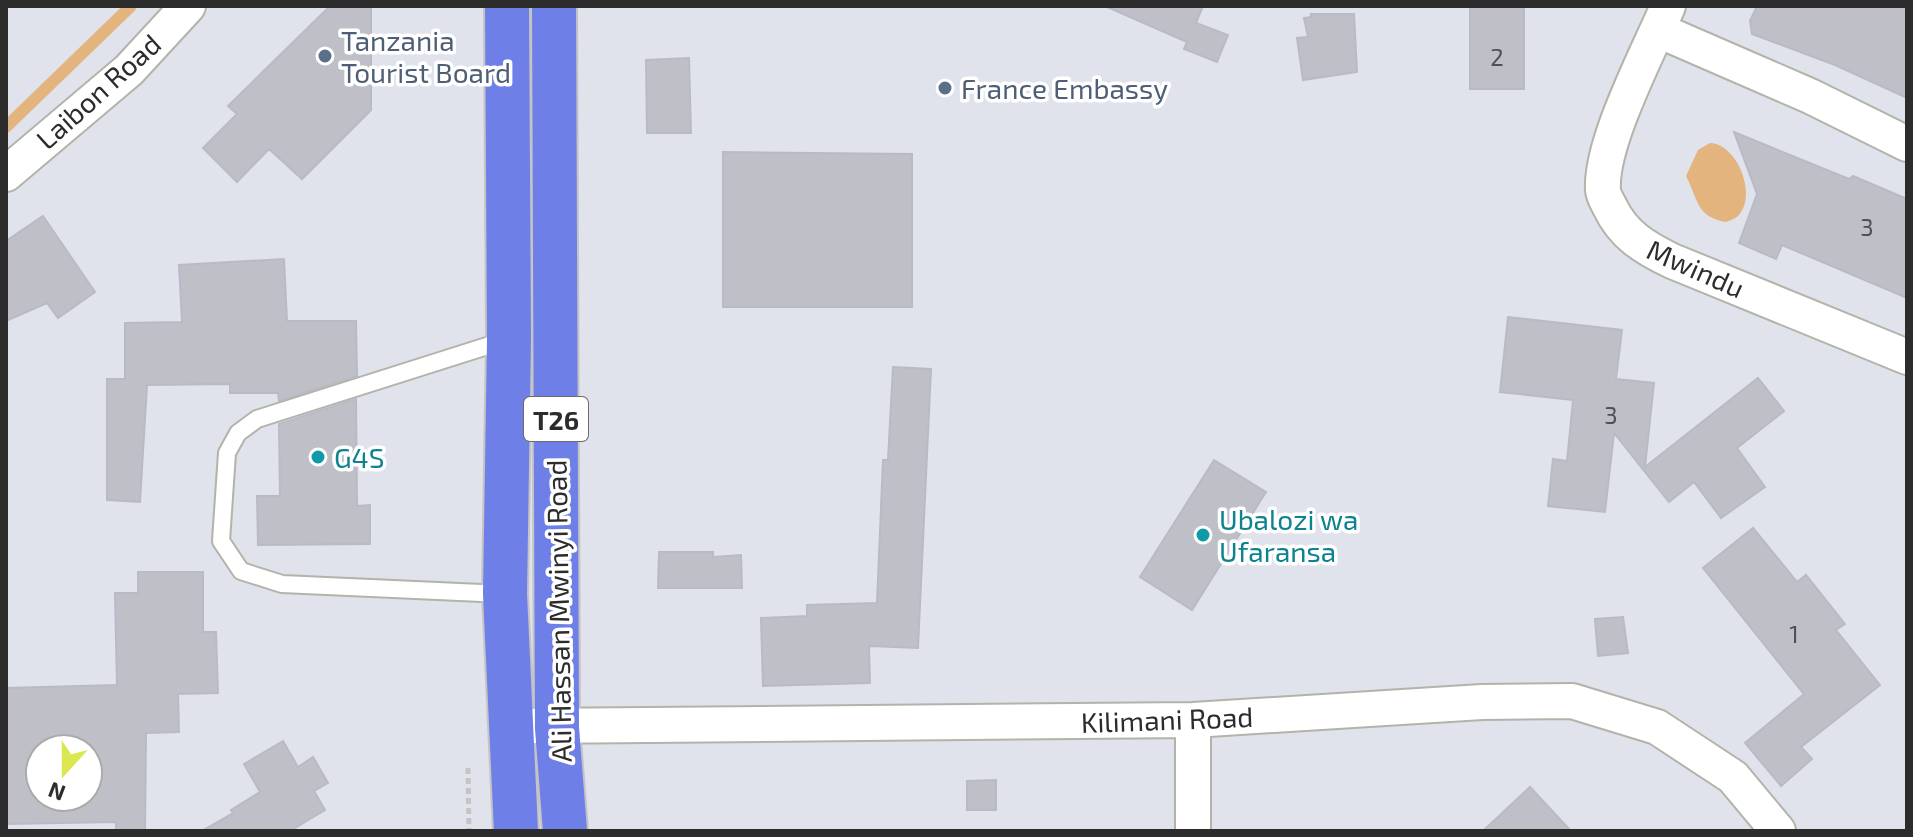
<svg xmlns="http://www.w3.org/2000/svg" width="1913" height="837" font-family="'Exo 2',sans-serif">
<rect width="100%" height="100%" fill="#e0e2ec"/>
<path fill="#e3b47e" d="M 1710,143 C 1738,144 1758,197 1738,216 C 1736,218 1729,221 1726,222 C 1696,217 1698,199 1686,176 L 1698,150 Z"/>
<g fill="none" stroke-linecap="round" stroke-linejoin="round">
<path stroke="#e3b47e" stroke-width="12" d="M 6,127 L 131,6"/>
</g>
<path fill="#bfbfc8" stroke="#b9bac7" stroke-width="2" fill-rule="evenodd" d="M 330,6 L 371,6 L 371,110 L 302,179 L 269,149 L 237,182 L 203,148 L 237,114 L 228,106 Z
M 1105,6 L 1203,6 L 1196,23 L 1228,35 L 1217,62 L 1184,49 L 1187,42 Z
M 1470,6 L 1524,6 L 1524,89 L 1470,89 Z
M 1757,6 L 1907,6 L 1907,98 L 1835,65 L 1752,34 L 1750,21 Z
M 1311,14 L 1354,14 L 1357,72 L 1303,80 L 1297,38 L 1308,37 L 1304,18 L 1311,17 Z
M 689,58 L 691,133 L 647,133 L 646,60 Z
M 1734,132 L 1849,179 L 1853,176 L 1907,199 L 1907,298 L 1782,245 L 1776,259 L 1739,243 L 1757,194 Z
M 723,152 L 912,154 L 912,307 L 723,307 Z
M 43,216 L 95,292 L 58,318 L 47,303 L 6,321 L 6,241 Z
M 284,259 L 287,321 L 356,321 L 357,376 L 279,401 L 278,393 L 230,393 L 230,384 L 147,385 L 140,502 L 107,500 L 107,379 L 125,379 L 125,323 L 182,322 L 179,265 Z
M 1508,317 L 1622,330 L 1616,379 L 1654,383 L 1645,467 L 1758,378 L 1784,411 L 1737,448 L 1765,487 L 1721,518 L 1694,482 L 1669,502 L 1614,433 L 1605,512 L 1548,506 L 1553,459 L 1567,461 L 1573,400 L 1500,392 Z
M 893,367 L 931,369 L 918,648 L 869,646 L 870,683 L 763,686 L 761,618 L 807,616 L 807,605 L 877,603 L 883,460 L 888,460 Z
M 356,399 L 357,506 L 370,505 L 370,544 L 258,545 L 257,496 L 280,496 L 279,424 Z
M 1214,460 L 1266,492 L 1192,610 L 1140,577 Z
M 1753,528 L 1797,582 L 1806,575 L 1845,624 L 1836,630 L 1880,685 L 1801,747 L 1812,759 L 1781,786 L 1745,743 L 1804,694 L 1703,568 Z
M 659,552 L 713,552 L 713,557 L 741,555 L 742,588 L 658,588 Z
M 138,572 L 203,572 L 203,632 L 216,632 L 218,693 L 178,694 L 179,732 L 146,733 L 145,831 L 116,831 L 116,822 L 6,824 L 6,688 L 117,685 L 115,593 L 138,593 ZM 40,749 L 88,749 L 88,797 L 40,797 Z
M 1623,617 L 1628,653 L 1598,656 L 1595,619 Z
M 283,741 L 298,767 L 313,757 L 328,783 L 314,791 L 325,810 L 290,831 L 202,831 L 233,813 L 231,810 L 260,792 L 244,764 Z
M 996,780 L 996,810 L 967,810 L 967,781 Z
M 1530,787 L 1571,831 L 1483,831 Z"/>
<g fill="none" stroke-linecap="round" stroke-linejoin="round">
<defs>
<path id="service" d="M 504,594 L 282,584 L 241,571 L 221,541 L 227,453 L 238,433 L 257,419 L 506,340"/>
<path id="minor" d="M 1668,6 C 1649,51 1600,143 1603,190 C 1603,195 1607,201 1610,207 C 1623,235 1645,248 1672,261 L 1907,357
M 1658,30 L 1810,96 L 1907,144
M 6,174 L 129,70 L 188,6
M 532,726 L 1193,720 L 1482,702 L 1572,701 L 1657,727 L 1733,777 L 1778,831
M 1193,831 L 1193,720"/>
<path id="trunk" d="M 507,6 L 509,339 L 505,594 L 516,831
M 554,6 L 557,728 L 565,831"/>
</defs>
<use href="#service" stroke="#b2b3a9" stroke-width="20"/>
<use href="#minor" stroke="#b2b3a9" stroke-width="38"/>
<use href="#trunk" stroke="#c4c4c4" stroke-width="48"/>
<path stroke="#c4c4c4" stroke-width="5" stroke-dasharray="6 4" stroke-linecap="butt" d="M 468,768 L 469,831"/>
<use href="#service" stroke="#fff" stroke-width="16"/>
<use href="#minor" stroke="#fff" stroke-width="34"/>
<use href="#trunk" stroke="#6e7fe8" stroke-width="44"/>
</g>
<g fill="#5c6f8a" stroke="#fff" stroke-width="3">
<circle cx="325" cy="56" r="8"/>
<circle cx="945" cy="88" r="8"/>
</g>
<g fill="#0f9aa8" stroke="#fff" stroke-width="3">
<circle cx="318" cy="457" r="8"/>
<circle cx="1203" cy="535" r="8"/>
</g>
<g text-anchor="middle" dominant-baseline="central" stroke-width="7" stroke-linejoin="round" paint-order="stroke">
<g font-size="24" fill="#515153">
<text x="1497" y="56">2</text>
<text x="1867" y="226">3</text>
<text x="1611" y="414">3</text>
<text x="1794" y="633">1</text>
</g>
<rect fill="#fff" stroke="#6b6b6b" stroke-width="2" x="524" y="397" width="64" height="44" rx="6"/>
<g font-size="26" font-weight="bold" fill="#2c2c2c">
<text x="556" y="419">T26</text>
</g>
<g font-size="28" fill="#4e5e75" stroke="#fff" text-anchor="start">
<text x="341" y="40">Tanzania<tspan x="341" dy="32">Tourist Board</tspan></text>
<text x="961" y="88">France Embassy</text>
</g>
<g font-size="28" fill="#2c2c2c" stroke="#fff">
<text transform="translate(98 91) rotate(-42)">Laibon Road</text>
<text transform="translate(1696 268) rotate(24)">Mwindu</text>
<text transform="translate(558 611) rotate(-91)">Ali Hassan Mwinyi Road</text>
<text transform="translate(1167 719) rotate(-2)">Kilimani Road</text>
</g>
<g font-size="28" fill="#0d838f" stroke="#fff" text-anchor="start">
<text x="334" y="457">G4S</text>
<text x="1219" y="519">Ubalozi wa<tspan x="1219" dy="32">Ufaransa</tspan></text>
</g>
</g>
<rect width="1913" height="837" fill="none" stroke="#2c2c2c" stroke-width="16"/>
<g transform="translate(64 773) rotate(201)"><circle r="38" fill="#ffffff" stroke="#ababab" stroke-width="2"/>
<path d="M0-6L14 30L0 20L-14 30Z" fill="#dbe751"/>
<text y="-12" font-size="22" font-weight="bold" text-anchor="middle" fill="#2c2c2c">N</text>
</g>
</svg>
